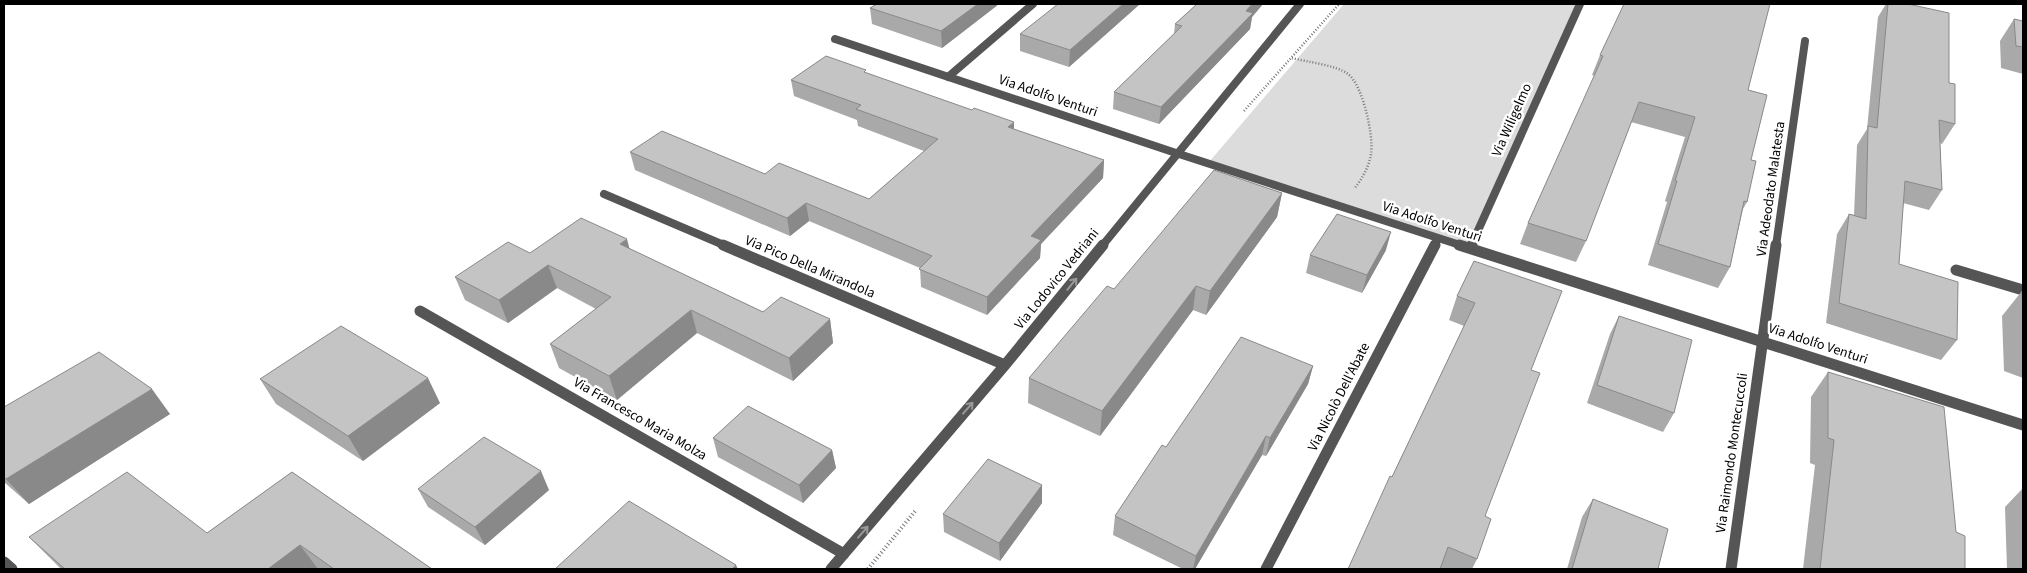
<svg xmlns="http://www.w3.org/2000/svg" width="2027" height="573" font-family="'Source Sans 3',sans-serif">
<rect width="100%" height="100%" fill="#fff"/>
<path fill="#dcdcdc" d="M 1344,4 L 1579,4 L 1469,248 L 1209,162 Z"/>
<g fill="none" stroke-linecap="round" stroke-linejoin="round">
<path stroke="#777" stroke-width="2.5" stroke-dasharray="1 2" stroke-linecap="butt" d="M 1292,58 C 1307,62 1336,65 1348,74 C 1363,85 1374,137 1371,154 C 1369,167 1362,179 1354,189
M 1244,111 L 1339,4"/>
<path stroke="#777" stroke-width="4" stroke-dasharray="1 2.5" stroke-linecap="butt" d="M 868,569 L 916,510"/>
<path stroke="#555" stroke-width="8" d="M 835,39 L 1179,154 L 1463,246
M 948,77 L 1033,4
M 604,194 L 726,246
M 1102,246 L 1300,4
M 1434,246 L 1438,238
M 1471,246 L 1580,4
M 1776,246 L 1805,41"/>
<path stroke="#555" stroke-width="11" d="M 723,245 L 1005,365
M 1459,245 L 2023,425
M 1470,248 L 1472,245
M 1956,270 L 2023,290
M 420,311 L 844,554
M 4,562 L 12,569
M 831,569 L 1005,365 L 1103,245
M 1266,569 L 1435,245
M 1731,569 L 1776,245"/>
</g>
<path fill="#a9a9a9" d="M 877,4 L 999,4 L 942,48 L 872,24 L 870,8 Z
M 1140,4 L 1069,67 L 1020,51 L 1020,34 Z
M 1197,4 L 1263,4 L 1252,17 L 1250,29 L 1159,124 L 1113,109 L 1114,92 L 1174,34 L 1175,24 Z
M 1886,4 L 1908,4 L 1949,83 L 1955,124 L 1942,144 L 1940,143 L 1942,190 L 1929,210 L 1903,203 L 1899,264 L 1957,340 L 1941,360 L 1826,323 L 1837,234 L 1849,214 L 1854,215 L 1857,145 L 1867,129 L 1878,17 Z
M 2014,19 L 2023,21 L 2023,74 L 2001,68 L 2000,41 Z
M 1600,55 L 1748,90 L 1751,160 L 1747,202 L 1743,209 L 1730,267 L 1718,288 L 1648,265 L 1667,202 L 1665,201 L 1685,137 L 1631,122 L 1586,241 L 1576,262 L 1520,244 L 1528,223 L 1595,76 L 1592,75 Z
M 866,73 L 1014,129 L 1104,160 L 1103,178 L 1041,244 L 1040,258 L 987,315 L 921,287 L 920,268 L 809,221 L 790,236 L 635,170 L 630,152 L 765,174 L 869,199 L 924,151 L 858,126 L 857,120 L 794,96 L 791,80 Z
M 1282,193 L 1277,217 L 1206,315 L 1193,310 L 1100,436 L 1028,403 L 1029,378 L 1114,289 Z
M 629,249 L 763,312 L 830,319 L 833,343 L 793,381 L 697,333 L 617,400 L 559,368 L 550,344 L 596,309 L 557,288 L 508,323 L 465,300 L 455,277 L 530,253 Z
M 1386,250 L 1362,293 L 1306,273 L 1310,255 Z
M 1474,261 L 1531,370 L 1485,516 L 1477,559 L 1472,569 L 1348,569 L 1464,326 L 1449,320 L 1457,296 Z
M 2022,291 L 2023,292 L 2023,378 L 2004,371 L 2002,316 Z
M 1619,316 L 1674,413 L 1663,432 L 1587,403 L 1610,334 Z
M 1313,366 L 1308,384 L 1266,456 L 1262,455 L 1195,569 L 1183,569 L 1113,535 L 1115,516 L 1166,447 Z
M 1828,372 L 1956,532 L 1965,569 L 1803,569 L 1815,465 L 1810,463 L 1811,397 Z
M 260,379 L 440,403 L 363,461 L 276,404 Z
M 4,407 L 170,414 L 29,504 L 4,482 Z
M 713,438 L 832,450 L 836,468 L 803,503 L 718,457 Z
M 292,472 L 432,569 L 61,569 L 29,537 L 207,533 Z
M 1042,485 L 1042,503 L 1000,561 L 944,532 L 943,514 Z
M 2023,488 L 2023,569 L 2007,569 L 2005,507 Z
M 418,489 L 549,490 L 485,545 L 428,507 Z
M 1593,499 L 1658,569 L 1567,569 L 1582,517 Z"/>
<path fill="#898989" d="M 978,4 L 999,4 L 942,48 L 941,31 Z
M 1123,4 L 1140,4 L 1069,67 L 1070,50 Z
M 1252,4 L 1263,4 L 1252,17 L 1250,29 L 1159,124 L 1161,107 Z
M 1014,122 L 1014,140 L 1008,127 Z
M 1104,160 L 1103,178 L 1041,244 L 1040,258 L 987,315 L 987,297 L 1031,236 Z
M 1282,193 L 1277,217 L 1206,315 L 1210,291 Z
M 806,203 L 809,221 L 790,236 L 787,218 Z
M 1391,232 L 1386,250 L 1362,293 L 1367,275 Z
M 627,239 L 633,262 L 620,244 Z
M 548,265 L 557,288 L 508,323 L 499,300 Z
M 1196,286 L 1193,310 L 1100,436 L 1102,411 Z
M 691,310 L 697,333 L 617,400 L 609,376 Z
M 830,319 L 833,343 L 793,381 L 789,358 Z
M 1313,366 L 1308,384 L 1266,456 L 1270,438 Z
M 428,378 L 440,403 L 363,461 L 348,436 Z
M 152,389 L 170,414 L 29,504 L 6,479 Z
M 1266,436 L 1262,455 L 1195,569 L 1193,569 L 1196,556 Z
M 832,450 L 836,468 L 803,503 L 799,485 Z
M 541,471 L 549,490 L 485,545 L 475,527 Z
M 1042,485 L 1042,503 L 1000,561 L 999,543 Z
M 300,545 L 318,569 L 268,569 Z
M 736,565 L 738,569 L 732,569 Z"/>
<path fill="#c4c4c4" stroke="#898989" d="M 877,4 L 978,4 L 941,31 L 870,8 Z
M 1058,4 L 1123,4 L 1070,50 L 1020,34 Z
M 1197,4 L 1252,4 L 1246,11 L 1253,13 L 1161,107 L 1114,92 L 1182,26 L 1175,24 Z
M 1624,4 L 1770,4 L 1748,90 L 1767,95 L 1751,160 L 1756,161 L 1747,202 L 1744,201 L 1730,267 L 1658,244 L 1677,181 L 1675,181 L 1695,117 L 1639,102 L 1586,241 L 1528,223 L 1603,56 L 1600,55 Z
M 1888,4 L 1908,4 L 1949,13 L 1949,83 L 1955,84 L 1955,124 L 1939,120 L 1942,190 L 1905,181 L 1899,264 L 1958,282 L 1957,340 L 1839,303 L 1849,214 L 1866,219 L 1868,126 L 1877,128 Z
M 2014,19 L 2023,21 L 2023,47 L 2016,46 Z
M 826,56 L 866,70 L 864,72 L 972,110 L 974,108 L 1014,122 L 1008,127 L 1104,160 L 1031,236 L 1041,240 L 987,297 L 919,269 L 932,256 L 806,203 L 787,218 L 630,152 L 662,131 L 765,174 L 779,163 L 869,199 L 938,139 L 856,109 L 861,105 L 791,80 Z
M 1214,170 L 1282,193 L 1210,291 L 1196,286 L 1102,411 L 1029,378 L 1107,286 L 1114,289 Z
M 1337,214 L 1391,232 L 1367,275 L 1310,255 Z
M 581,218 L 627,239 L 620,244 L 763,312 L 781,297 L 830,319 L 789,358 L 691,310 L 609,376 L 550,344 L 611,297 L 548,265 L 499,300 L 455,277 L 508,242 L 530,253 Z
M 1474,261 L 1562,291 L 1531,370 L 1540,373 L 1485,516 L 1491,519 L 1477,559 L 1448,547 L 1440,569 L 1348,569 L 1390,476 L 1392,477 L 1475,303 L 1457,296 Z
M 2022,291 L 2023,292 L 2023,313 Z
M 1619,316 L 1692,340 L 1674,413 L 1597,385 Z
M 341,326 L 428,378 L 348,436 L 260,379 Z
M 1241,337 L 1313,366 L 1270,438 L 1266,436 L 1196,556 L 1115,516 L 1162,445 L 1166,447 Z
M 99,352 L 152,389 L 6,479 L 4,478 L 4,407 Z
M 1828,372 L 1944,407 L 1956,532 L 1965,536 L 1965,569 L 1820,569 L 1834,440 L 1828,438 Z
M 748,406 L 832,450 L 799,485 L 713,438 Z
M 484,437 L 541,471 L 475,527 L 418,489 Z
M 988,459 L 1042,485 L 999,543 L 943,514 Z
M 127,472 L 207,533 L 292,472 L 432,569 L 334,569 L 300,545 L 268,569 L 65,569 L 29,537 Z
M 1593,499 L 1668,529 L 1658,569 L 1572,569 Z
M 629,501 L 736,565 L 732,569 L 555,569 Z"/>
<defs><path id="oneway-shaft" d="M-6 0H5M1.5-3L5.5 0L1.5 3" fill="none" stroke-width="1.6" stroke-linecap="round" stroke-linejoin="round" transform="scale(1.25)"/></defs>
<g stroke="#999">
<use href="#oneway-shaft" transform="translate(1072 284) rotate(-51)"/>
<use href="#oneway-shaft" transform="translate(968 408) rotate(-49)"/>
<use href="#oneway-shaft" transform="translate(863 532) rotate(-49)"/>
</g>
<g text-anchor="middle" dominant-baseline="central" stroke-width="5" stroke-linejoin="round" paint-order="stroke">
<g font-size="14" fill="#000" stroke="#fff">
<text transform="translate(1048 96) rotate(19)">Via Adolfo Venturi</text>
<text transform="translate(1512 120) rotate(-66)">Via Wiligelmo</text>
<text transform="translate(1771 189) rotate(-82)">Via Adeodato Malatesta</text>
<text transform="translate(1432 222) rotate(18)">Via Adolfo Venturi</text>
<text transform="translate(810 267) rotate(23)">Via Pico Della Mirandola</text>
<text transform="translate(1057 279) rotate(-51)">Via Lodovico Vedriani</text>
<text transform="translate(1818 344) rotate(18)">Via Adolfo Venturi</text>
<text transform="translate(1339 397) rotate(-63)">Via Nicolò Dell'Abate</text>
<text transform="translate(640 419) rotate(30)">Via Francesco Maria Molza</text>
<text transform="translate(1732 453) rotate(-82)">Via Raimondo Montecuccoli</text>
</g>
</g>
<rect width="2027" height="573" fill="none" stroke="#000000" stroke-width="10"/>
</svg>
